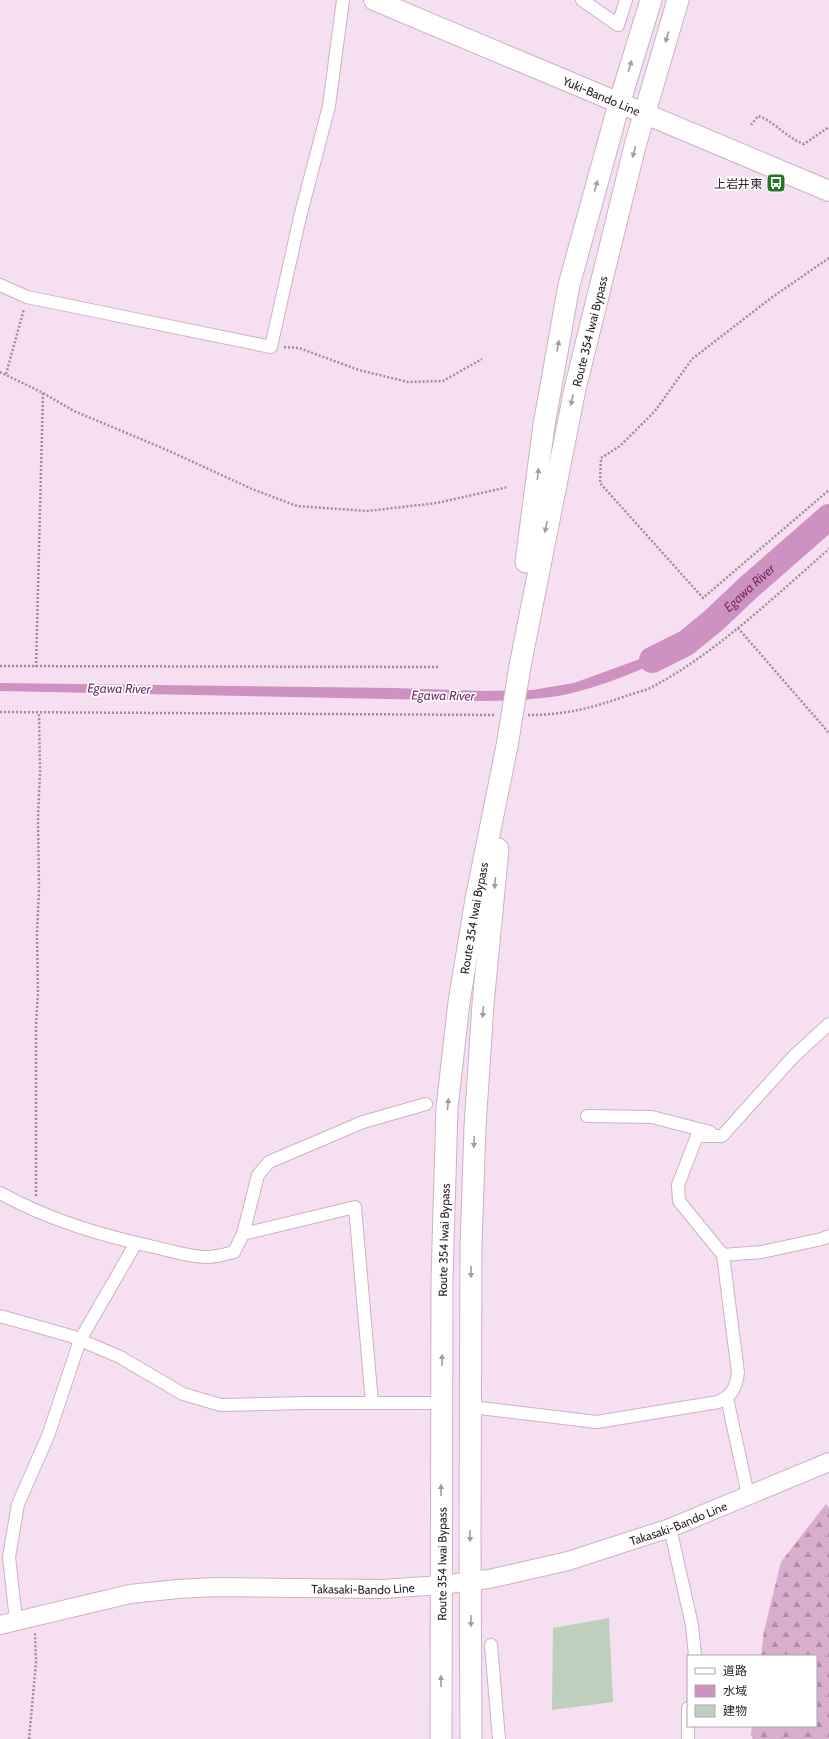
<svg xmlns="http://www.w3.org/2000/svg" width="829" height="1739" font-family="Cabin,'Noto Sans JP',sans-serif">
<defs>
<pattern id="forest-firs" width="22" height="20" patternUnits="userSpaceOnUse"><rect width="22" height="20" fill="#d8adce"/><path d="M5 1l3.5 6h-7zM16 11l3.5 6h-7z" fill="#af8da7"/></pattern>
</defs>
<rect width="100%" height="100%" fill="#f5dff0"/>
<path fill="url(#forest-firs)" d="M 826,1504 L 829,1508 L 829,1739 L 753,1739 L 751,1735 L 752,1726 L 816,1726 L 816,1656 L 761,1656 L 764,1631 L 781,1562 Z"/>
<path fill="#ce92c2" d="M 683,639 L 686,648 C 651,666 614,682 576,692 C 547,700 514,700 484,701 L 0,691 L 0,683 L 394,688 L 485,691 L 532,690 L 574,683 L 648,656 Z"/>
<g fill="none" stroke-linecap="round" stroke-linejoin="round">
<path stroke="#ce92c2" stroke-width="26" id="s1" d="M 652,660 L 686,643 L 713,621 L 749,587 L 829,517"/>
</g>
<path fill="#bed0bd" d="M 609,1618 L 613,1702 L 552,1710 L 553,1628 Z"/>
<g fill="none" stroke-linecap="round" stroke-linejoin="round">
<defs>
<path id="minor" d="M 582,0 L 618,25 L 626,0
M 0,285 L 27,297 L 271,347 L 300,217 L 329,106 L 343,0
M 587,1116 L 652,1117 L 710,1132
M 0,1193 C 49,1220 100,1235 154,1247 C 172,1251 190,1257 208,1257 C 216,1257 226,1254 234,1252 L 243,1234 L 258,1175 L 269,1162 L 363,1122 L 426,1104
M 243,1234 L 355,1207 L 372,1403
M 723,1255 L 762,1252 L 822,1239 L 829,1236
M 0,1316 L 71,1336 L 120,1357 L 183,1394 L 221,1405 L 305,1403 L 441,1403
M 727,1398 L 748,1495
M 471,1407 L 597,1422 L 718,1402 C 732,1396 736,1388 738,1373 L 723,1255 L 679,1201 L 678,1185 L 697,1136 L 722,1136 L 794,1056 L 829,1024
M 670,1528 L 692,1625 L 695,1656
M 16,1620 L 9,1557 L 18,1504 L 48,1436 L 80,1340 L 136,1243
M 491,1645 L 499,1739
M 688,1739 L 688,1708"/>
<g id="secondary">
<path id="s2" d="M 0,1625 L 130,1594 L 178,1589 L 217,1587 L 382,1589 L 441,1585 L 489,1579 L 568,1561 L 670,1528 L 829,1462"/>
</g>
<g id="primary">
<path id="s3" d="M 374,0 L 829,191"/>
</g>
<g id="trunk">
<path d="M 526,562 L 544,425 L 569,285 L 619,104 L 651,0"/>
<path id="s4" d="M 520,666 L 575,389 L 635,146 L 678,0"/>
<path id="s5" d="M 441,1739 L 442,1279 L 447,1108 L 459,1002 L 476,899 L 507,746"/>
<path d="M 471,1739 L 470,1535 L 471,1245 L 475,1127 L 483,1004 L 498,849"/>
</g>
</defs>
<use href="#minor" stroke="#c9b4c4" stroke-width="14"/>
<use href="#secondary" stroke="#c9b4c4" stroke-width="20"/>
<use href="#primary" stroke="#c9b4c4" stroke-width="22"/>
<use href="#trunk" stroke="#c9b4c4" stroke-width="23"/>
<path stroke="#9f8f9b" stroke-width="2.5" stroke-dasharray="2 2" stroke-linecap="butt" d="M 751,125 L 758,116 C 776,122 786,138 804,144 L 829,127
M 829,258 L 771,298 L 692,359 L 655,411 L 620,446 L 601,458 L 600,483 L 703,598 L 829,490
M 284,347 L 299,348 L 359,370 L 408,382 L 443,381 L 482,359
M 0,372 L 43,393 L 74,411 L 167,450 L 252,489 L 297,506 L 367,511 L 437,503 L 508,487
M 6,374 L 24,309
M 738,628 L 829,733
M 0,666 L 438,667
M 36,667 L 43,393
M 0,712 L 495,715
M 528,715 C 565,715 592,708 626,696 C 634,693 644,691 652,687 C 715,654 775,596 829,549
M 36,1196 L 36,1024 L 38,993 L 37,935 L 39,890 L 38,817 L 40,772 L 39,713
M 29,1739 L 36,1663 L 35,1632"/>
<use href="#minor" stroke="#fff" stroke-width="12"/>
<use href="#secondary" stroke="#fff" stroke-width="18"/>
<use href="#primary" stroke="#fff" stroke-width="20"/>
<use href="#trunk" stroke="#fff" stroke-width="21"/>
<defs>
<path id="trunk-bridge" d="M 507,746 L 520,666"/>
</defs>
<use href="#trunk-bridge" stroke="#c9b4c4" stroke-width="23" stroke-linecap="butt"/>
<use href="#trunk-bridge" stroke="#fff" stroke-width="21"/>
</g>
<defs><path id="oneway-solid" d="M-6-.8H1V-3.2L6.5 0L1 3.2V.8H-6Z"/></defs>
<g fill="#a09c9f">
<use href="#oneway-solid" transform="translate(667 37) rotate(107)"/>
<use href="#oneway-solid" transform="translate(630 66) rotate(-73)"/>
<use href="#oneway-solid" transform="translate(634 152) rotate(105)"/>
<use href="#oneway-solid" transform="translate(596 186) rotate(-75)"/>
<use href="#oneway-solid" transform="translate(558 346) rotate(-80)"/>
<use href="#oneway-solid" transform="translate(572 400) rotate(102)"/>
<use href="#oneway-solid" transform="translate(538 474) rotate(-83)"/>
<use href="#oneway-solid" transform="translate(546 527) rotate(101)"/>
<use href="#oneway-solid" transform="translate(495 883) rotate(95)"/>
<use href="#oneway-solid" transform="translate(483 1012) rotate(94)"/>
<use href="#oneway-solid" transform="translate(448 1104) rotate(-85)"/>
<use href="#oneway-solid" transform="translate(474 1142) rotate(92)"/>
<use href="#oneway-solid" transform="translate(471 1272) rotate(90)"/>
<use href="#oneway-solid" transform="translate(442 1360) rotate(-90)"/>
<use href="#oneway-solid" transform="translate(441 1490) rotate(-90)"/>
<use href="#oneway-solid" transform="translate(470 1536) rotate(89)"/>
<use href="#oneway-solid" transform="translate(471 1621) rotate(90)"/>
<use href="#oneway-solid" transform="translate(441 1681) rotate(-90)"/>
</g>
<defs>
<symbol id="bus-square" viewBox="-11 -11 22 22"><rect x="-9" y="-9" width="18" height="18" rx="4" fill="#217724" stroke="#fff"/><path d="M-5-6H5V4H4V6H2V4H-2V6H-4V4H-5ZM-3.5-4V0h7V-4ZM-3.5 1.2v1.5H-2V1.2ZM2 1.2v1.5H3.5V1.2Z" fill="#fff"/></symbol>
</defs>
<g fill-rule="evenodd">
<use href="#bus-square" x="765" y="172" width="22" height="22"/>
</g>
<g text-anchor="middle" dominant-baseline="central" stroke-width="3.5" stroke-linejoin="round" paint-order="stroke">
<g font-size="12" fill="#2c242a" stroke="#fff">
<text stroke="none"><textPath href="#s3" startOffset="247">Yuki-Bando Line</textPath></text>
<text stroke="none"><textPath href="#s4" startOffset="342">Route 354 Iwai Bypass</textPath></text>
<text stroke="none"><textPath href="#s5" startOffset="823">Route 354 Iwai Bypass</textPath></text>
<text stroke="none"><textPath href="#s5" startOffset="499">Route 354 Iwai Bypass</textPath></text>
<text stroke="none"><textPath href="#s2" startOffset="691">Takasaki-Bando Line</textPath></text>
<text stroke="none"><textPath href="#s5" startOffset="175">Route 354 Iwai Bypass</textPath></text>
<text stroke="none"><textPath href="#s2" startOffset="367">Takasaki-Bando Line</textPath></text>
</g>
<g font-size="12" fill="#2c242a" stroke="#fff" text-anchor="end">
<text x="762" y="183">上岩井東</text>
</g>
<g font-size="13" font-style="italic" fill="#742d69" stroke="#fff">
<text stroke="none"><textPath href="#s1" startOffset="122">Egawa River</textPath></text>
<text transform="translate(119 688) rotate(1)">Egawa River</text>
<text transform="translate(443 695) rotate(1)">Egawa River</text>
</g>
</g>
<rect x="687" y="1655" width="130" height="72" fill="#ffffff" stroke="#aba7aa"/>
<rect x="695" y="1668" width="20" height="6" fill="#ffffff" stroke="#aba7aa"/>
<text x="723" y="1675" font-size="12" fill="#2c242a">道路</text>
<rect x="695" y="1685" width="20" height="12" fill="#ce92c2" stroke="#aba7aa"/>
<text x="723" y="1695" font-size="12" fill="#2c242a">水域</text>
<rect x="695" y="1705" width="20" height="12" fill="#bed0bd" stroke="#aba7aa"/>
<text x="723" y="1715" font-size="12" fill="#2c242a">建物</text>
</svg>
